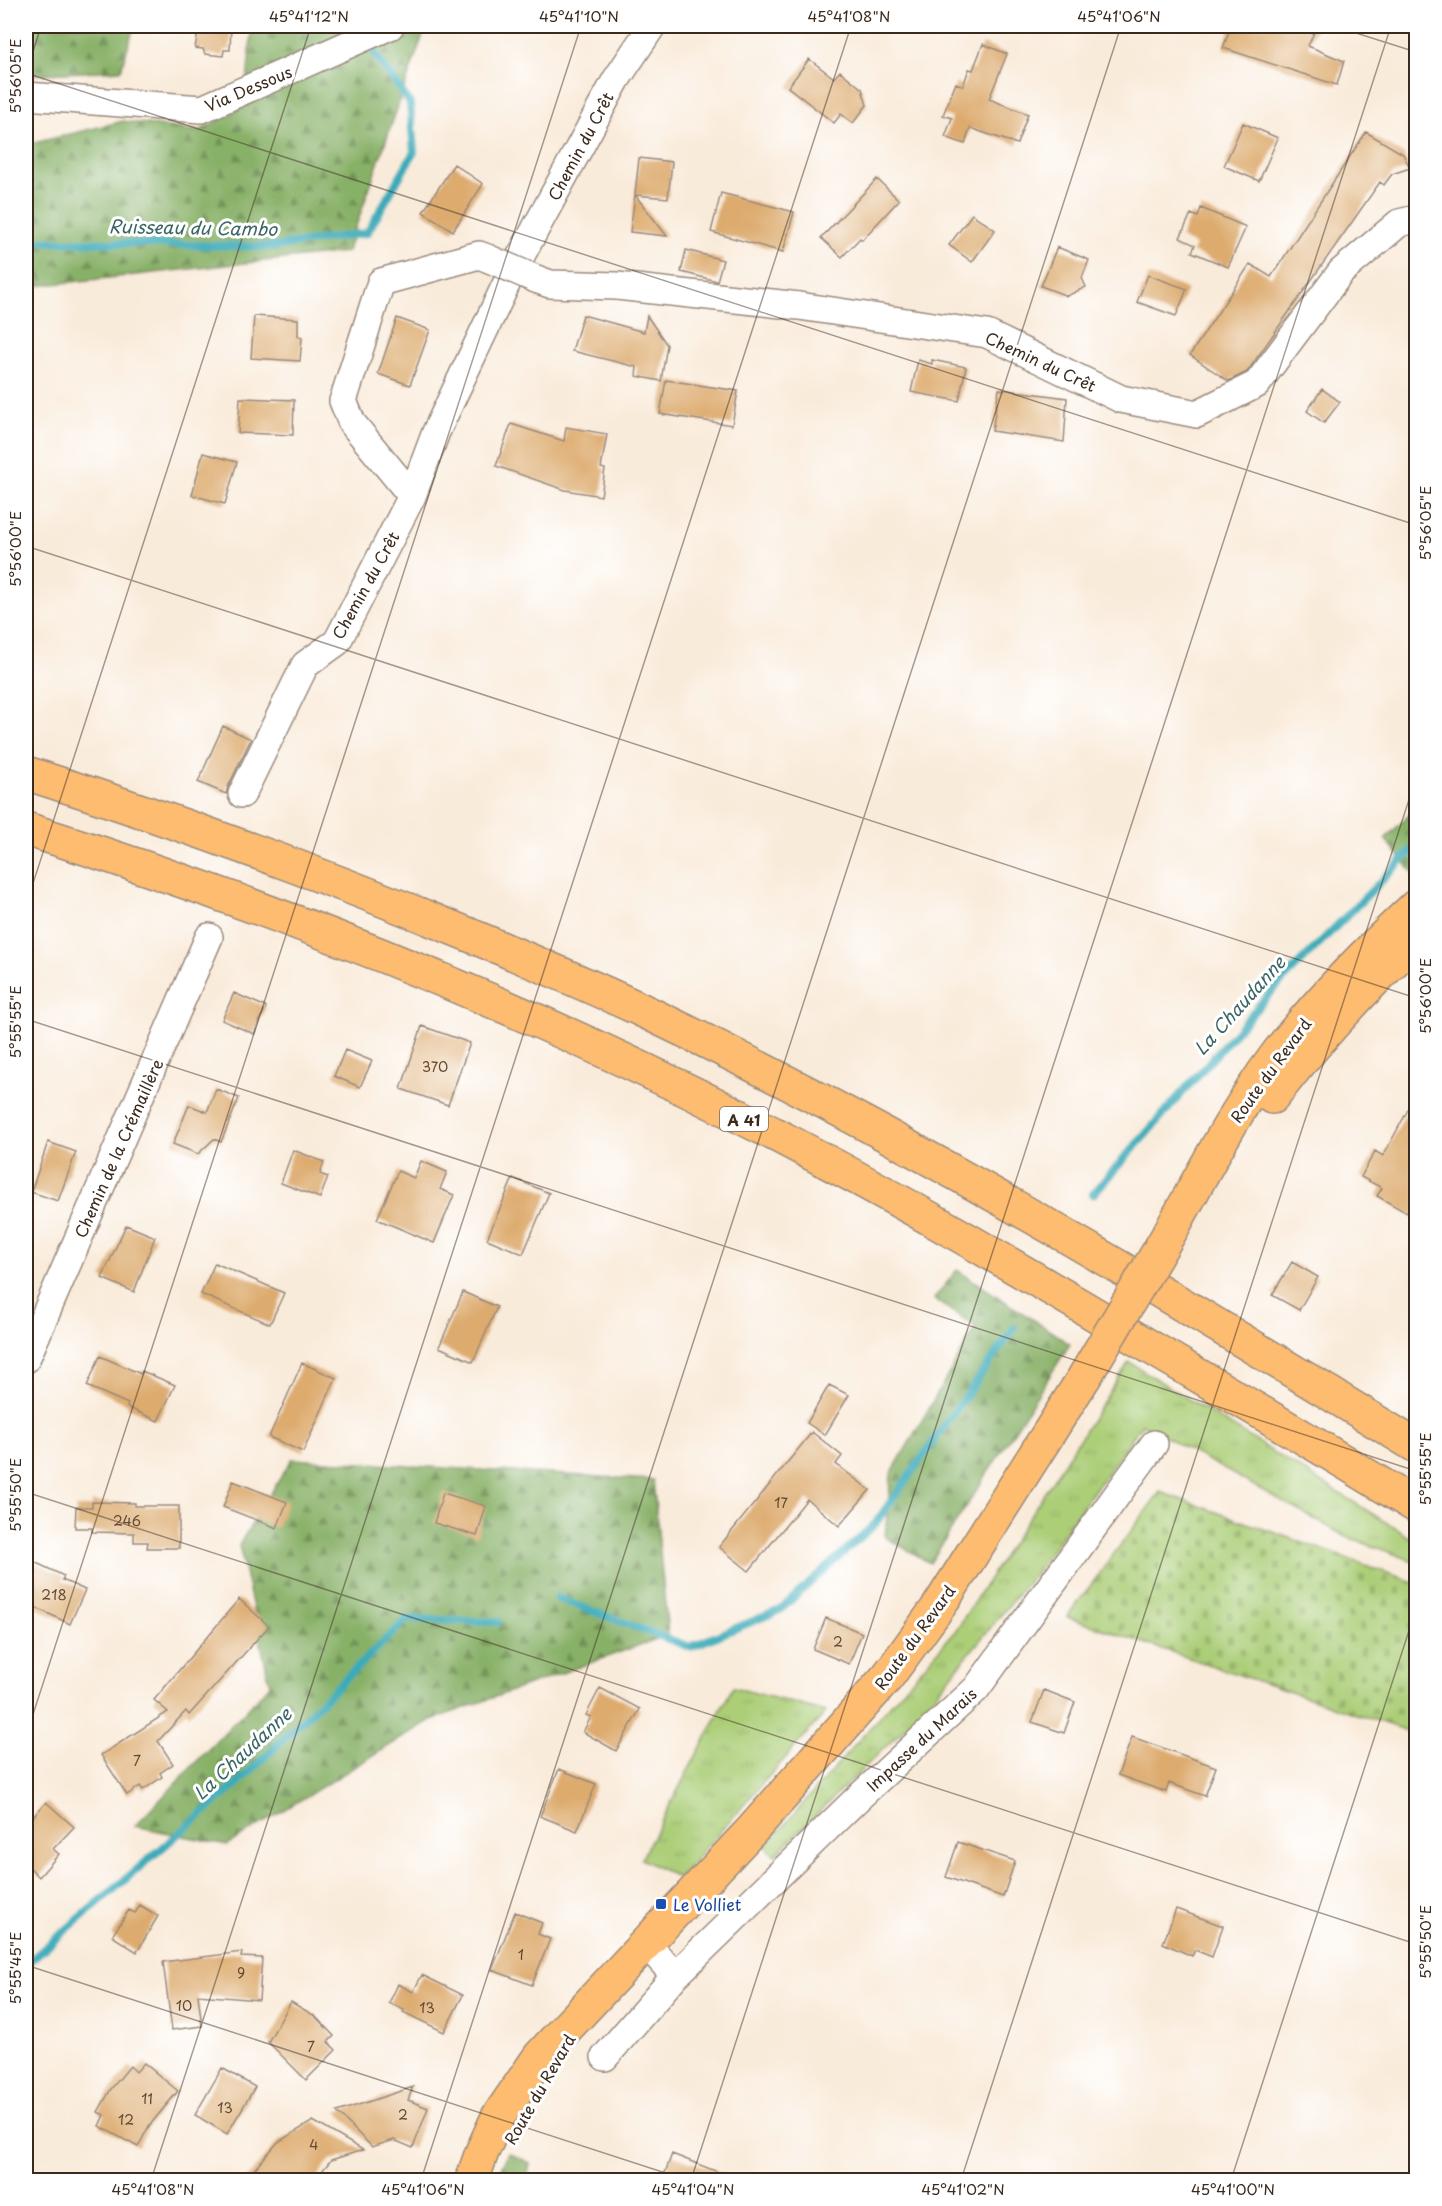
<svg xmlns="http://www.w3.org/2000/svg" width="1442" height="2206" font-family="'Playpen Sans',sans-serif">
<defs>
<pattern id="grass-tufts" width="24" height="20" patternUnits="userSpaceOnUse" patternTransform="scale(1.5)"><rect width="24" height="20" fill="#abce77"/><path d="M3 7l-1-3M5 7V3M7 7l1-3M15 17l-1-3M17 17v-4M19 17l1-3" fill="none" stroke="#94b166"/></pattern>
<pattern id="forest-firs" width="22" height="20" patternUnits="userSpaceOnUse" patternTransform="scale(1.5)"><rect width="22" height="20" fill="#88b168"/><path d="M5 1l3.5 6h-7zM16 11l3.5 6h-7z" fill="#709055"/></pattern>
<pattern id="cemetery-stones" width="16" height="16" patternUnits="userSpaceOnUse" patternTransform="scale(1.5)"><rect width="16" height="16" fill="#abce77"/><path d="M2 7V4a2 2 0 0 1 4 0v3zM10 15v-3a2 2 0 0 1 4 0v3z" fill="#94b166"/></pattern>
</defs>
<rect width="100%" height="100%" fill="#fff"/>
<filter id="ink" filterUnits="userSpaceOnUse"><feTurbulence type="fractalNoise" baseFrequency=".0167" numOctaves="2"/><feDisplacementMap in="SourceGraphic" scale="12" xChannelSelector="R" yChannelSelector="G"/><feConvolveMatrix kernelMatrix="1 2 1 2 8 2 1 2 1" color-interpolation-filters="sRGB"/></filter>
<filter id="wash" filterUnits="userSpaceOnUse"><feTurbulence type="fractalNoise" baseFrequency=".008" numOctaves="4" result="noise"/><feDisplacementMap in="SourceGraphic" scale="24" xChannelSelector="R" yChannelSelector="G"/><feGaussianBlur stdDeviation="1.35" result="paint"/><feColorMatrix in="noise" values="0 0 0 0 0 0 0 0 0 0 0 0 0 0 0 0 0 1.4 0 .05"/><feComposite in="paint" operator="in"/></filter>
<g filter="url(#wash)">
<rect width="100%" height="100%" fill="#f9ebda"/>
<path fill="url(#grass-tufts)" stroke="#737c4a" stroke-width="1.5" d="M 1129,1362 L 1416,1541 L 1416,1562 L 1345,1536 L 1142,1424 L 1033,1576 L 921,1712 L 775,1855 L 765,1847 L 956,1630 Z
M 733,1687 L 826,1712 L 679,1878 L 641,1859 Z"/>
<path fill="url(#forest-firs)" stroke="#626e43" stroke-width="1.5" d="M 26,26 L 134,26 L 121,70 L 26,75 Z
M 252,26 L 426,26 L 347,252 L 26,287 L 26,145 L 123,121 L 199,131 L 245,106 Z
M 1416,808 L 1416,876 L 1385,839 Z
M 957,1270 L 1070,1344 L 930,1563 L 885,1537 L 891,1474 L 976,1327 L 934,1299 Z
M 292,1459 L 653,1480 L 668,1635 L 431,1720 L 227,1845 L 135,1826 L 270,1685 L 239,1545 Z
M 508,2153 L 530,2163 L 526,2180 L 496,2180 Z"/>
<path fill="url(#cemetery-stones)" stroke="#737c4a" stroke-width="1.5" d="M 1160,1492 L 1416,1583 L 1416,1734 L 1067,1617 Z"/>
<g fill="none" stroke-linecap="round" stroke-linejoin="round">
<path stroke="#3babb9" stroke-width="8" d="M 26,241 L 273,247 L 367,233 L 414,152 L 410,103 L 372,50
M 1093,1194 L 1272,991 L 1416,846
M 557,1598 L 690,1647 L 780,1610 L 875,1524 L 1014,1328
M 26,1964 L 236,1785 L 407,1619 L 498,1622"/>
</g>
<g id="blocks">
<path fill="#ddab6e" d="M 199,26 L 231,26 L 230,50 L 224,50 L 223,56 L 205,54 L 203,49 L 195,48 Z
M 1231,26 L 1317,26 L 1308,46 L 1344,61 L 1337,85 L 1223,48 Z
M 983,44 L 1007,54 L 989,99 L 1028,114 L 1017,144 L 970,128 L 965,144 L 945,137 L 952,118 L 943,115 L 956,83 L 963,86 L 969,69 L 973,70 Z
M 809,59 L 834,78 L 840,71 L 862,89 L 867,105 L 853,123 L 841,114 L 834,123 L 788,87 Z
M 1243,123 L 1278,138 L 1259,181 L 1224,166 Z
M 1366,132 L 1403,154 L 1410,168 L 1392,174 L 1384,185 L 1380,182 L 1247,372 L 1228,381 L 1190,355 L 1250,264 L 1271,277 Z
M 639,158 L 672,162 L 668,198 L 635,195 Z
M 454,164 L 483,184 L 453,231 L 423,212 Z
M 877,179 L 899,200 L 862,240 L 860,238 L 842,257 L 821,238 Z
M 721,193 L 794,212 L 783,252 L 711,232 Z
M 635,195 L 667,236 L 630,232 Z
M 1201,208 L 1246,227 L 1228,267 L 1192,252 L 1195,245 L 1180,238 L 1191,214 L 1198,217 Z
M 972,214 L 995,230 L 972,262 L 949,245 Z
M 1057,247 L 1089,260 L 1082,278 L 1086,287 L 1067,296 L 1041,286 Z
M 686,250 L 723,260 L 717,281 L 681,272 Z
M 1148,275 L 1187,289 L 1176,316 L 1137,302 Z
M 583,315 L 644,332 L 647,316 L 667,345 L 661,381 L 636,376 L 637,367 L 572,351 Z
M 254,316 L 298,319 L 298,336 L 302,337 L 300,361 L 251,358 Z
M 397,318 L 430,330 L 410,385 L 378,374 Z
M 918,360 L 932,364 L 932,360 L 966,367 L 959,401 L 911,392 Z
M 666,380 L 738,391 L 732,425 L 660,414 Z
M 999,389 L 1067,398 L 1064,442 L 992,431 Z
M 1322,389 L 1340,402 L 1324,423 L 1307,411 Z
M 240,398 L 294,400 L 293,435 L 238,433 Z
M 511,424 L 564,441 L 566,427 L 607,434 L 601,468 L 605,469 L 601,496 L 565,490 L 496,466 Z
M 203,453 L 237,462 L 225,504 L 192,495 Z
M 223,726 L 251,739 L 228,787 L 226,794 L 198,782 Z
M 234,993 L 266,1007 L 254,1034 L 222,1020 Z
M 422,1026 L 470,1043 L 448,1105 L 401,1089 Z
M 345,1050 L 372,1061 L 360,1087 L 334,1076 Z
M 216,1089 L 239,1098 L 221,1142 L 214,1139 L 198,1154 L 173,1144 L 189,1105 L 207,1112 Z
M 1416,1095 L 1416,1218 L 1377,1196 L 1382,1188 L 1361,1177 L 1375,1151 L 1383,1156 Z
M 48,1142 L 76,1152 L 58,1201 L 31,1192 Z
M 293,1150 L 324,1162 L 320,1174 L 328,1177 L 320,1198 L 281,1183 Z
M 421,1161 L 447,1172 L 440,1189 L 454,1195 L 434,1243 L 377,1219 L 398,1171 L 414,1178 Z
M 513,1178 L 549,1193 L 523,1254 L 487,1239 Z
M 126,1225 L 155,1237 L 134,1292 L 102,1278 Z
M 1292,1262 L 1318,1277 L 1299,1310 L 1272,1295 Z
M 215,1263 L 284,1293 L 270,1324 L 201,1294 Z
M 463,1292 L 497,1307 L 473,1362 L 439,1347 Z
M 100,1356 L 141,1374 L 142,1371 L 175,1385 L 158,1421 L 127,1407 L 128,1404 L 87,1386 Z
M 302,1363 L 336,1378 L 303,1452 L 269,1437 Z
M 829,1385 L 849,1395 L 825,1435 L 807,1423 Z
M 812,1432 L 842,1456 L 836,1464 L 870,1490 L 839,1526 L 807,1499 L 749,1571 L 719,1547 Z
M 233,1481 L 287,1502 L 277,1528 L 223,1507 Z
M 443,1493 L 486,1506 L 477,1536 L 434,1523 Z
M 92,1502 L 135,1503 L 135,1506 L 179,1506 L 179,1548 L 147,1548 L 148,1542 L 134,1542 L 134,1533 L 92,1532 L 92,1528 L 75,1528 L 76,1507 L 92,1507 Z
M 26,1558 L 64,1576 L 62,1580 L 85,1590 L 70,1624 L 26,1603 Z
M 239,1599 L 269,1626 L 189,1715 L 186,1711 L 158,1741 L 173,1764 L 160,1773 L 162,1777 L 143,1790 L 140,1786 L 127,1795 L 101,1755 L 168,1712 L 154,1700 Z
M 826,1618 L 862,1633 L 849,1664 L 813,1649 Z
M 600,1688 L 640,1709 L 616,1751 L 583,1732 L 591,1717 L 586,1715 Z
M 1044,1690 L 1075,1702 L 1064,1733 L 1032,1722 Z
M 1132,1737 L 1216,1767 L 1205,1796 L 1169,1783 L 1166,1792 L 1118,1775 Z
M 559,1769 L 596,1784 L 577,1831 L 540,1816 Z
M 46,1802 L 74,1827 L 53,1849 L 59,1854 L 39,1877 L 26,1864 L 26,1825 Z
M 958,1842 L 1015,1861 L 1003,1897 L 946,1877 Z
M 140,1905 L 158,1916 L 137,1952 L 112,1936 L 129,1910 L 135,1913 Z
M 1176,1909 L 1223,1926 L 1212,1957 L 1195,1950 L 1192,1956 L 1163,1943 Z
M 515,1912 L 542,1923 L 538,1934 L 550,1939 L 532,1985 L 492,1970 Z
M 242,1952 L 241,1957 L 262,1958 L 259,2000 L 198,1995 L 202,2026 L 172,2030 L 163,1962 Z
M 422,1975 L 463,1995 L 444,2032 L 403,2012 L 404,2010 L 389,2003 L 398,1984 L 413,1992 Z
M 291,2002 L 315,2016 L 334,2036 L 328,2042 L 336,2050 L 306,2080 L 268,2042 Z
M 144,2063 L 178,2091 L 149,2126 L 138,2147 L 99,2126 L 104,2115 L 98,2112 L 111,2089 L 130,2066 L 136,2072 Z
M 222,2068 L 255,2087 L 227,2134 L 195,2115 Z
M 413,2087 L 408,2100 L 428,2108 L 413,2148 L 394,2140 L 372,2147 L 337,2112 Z
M 313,2121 L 363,2150 L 331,2160 L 314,2181 L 244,2181 L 278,2142 Z
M 672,2154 L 736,2179 L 736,2181 L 662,2181 Z"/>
</g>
</g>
<g filter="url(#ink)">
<use href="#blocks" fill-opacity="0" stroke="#9a8a7c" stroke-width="1.5"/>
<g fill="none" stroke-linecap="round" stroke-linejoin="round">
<defs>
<path id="minor" d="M 26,96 L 202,109 L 390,26
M 536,279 L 550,284 L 617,286 L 799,306 L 987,334 L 1121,399 L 1197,414 L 1257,384 L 1341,272 L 1399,223 L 1416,219
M 412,496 L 436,432 L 511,274 L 616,80 L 652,26
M 242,794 L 305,665 L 337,642 L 412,496 L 352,423 L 343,401 L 381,282 L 479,255 L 487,258
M 26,1359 L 209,937
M 675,1976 L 859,1797 L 976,1689 L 1154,1444
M 605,2057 L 675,1976 L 645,1942"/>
<path id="major" d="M 1272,1097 C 1316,1041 1364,988 1416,940
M 1173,1227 C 1209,1161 1245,1092 1293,1034 C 1331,987 1373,946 1416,906
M 472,2180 L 482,2152 L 498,2117 L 540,2056 L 753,1829 L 888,1676 L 939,1606 L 1085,1376"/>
<path id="highway" d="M 26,773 C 177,821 325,875 472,936 C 531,961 592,986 650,1014 C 915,1141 1166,1293 1416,1446
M 26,829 C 271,906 511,1001 741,1117 C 876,1185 1005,1261 1135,1338 C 1229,1394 1324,1448 1416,1506"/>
</defs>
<use href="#minor" stroke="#9a8a7c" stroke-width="30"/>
<use href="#major" stroke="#9a8a7c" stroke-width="36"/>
<use href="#highway" stroke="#9a8a7c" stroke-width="36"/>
<use href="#minor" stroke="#fff" stroke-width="27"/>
<use href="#major" stroke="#fdbc70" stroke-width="33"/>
<use href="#highway" stroke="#fdbc70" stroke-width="33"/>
<defs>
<path id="minor-bridge" d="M 487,258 L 536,279"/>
<path id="major-bridge" d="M 1085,1376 L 1173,1227"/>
</defs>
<use href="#minor-bridge" stroke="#9a8a7c" stroke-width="30" stroke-linecap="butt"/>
<use href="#major-bridge" stroke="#9a8a7c" stroke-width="36" stroke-linecap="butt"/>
<use href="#minor-bridge" stroke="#fff" stroke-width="27"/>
<use href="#major-bridge" stroke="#fdbc70" stroke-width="33"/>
</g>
</g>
<path fill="none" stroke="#3b2a1e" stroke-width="1.5" stroke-opacity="0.45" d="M 1334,26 L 1416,52M 26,73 L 1416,525M 26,74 L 41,26M 26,546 L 1416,998M 26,905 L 311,26M 26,1019 L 1416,1471M 26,1492 L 1416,1944M 26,1736 L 581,26M 26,1965 L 687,2180M 151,2180 L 851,26M 421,2180 L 1121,26M 691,2180 L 1391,26M 961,2180 L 1416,778M 1231,2180 L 1416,1609"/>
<rect fill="#1a4fb4" stroke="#fff" stroke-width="2" x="655" y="1898" width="12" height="12" rx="3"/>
<g text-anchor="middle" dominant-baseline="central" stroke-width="6" stroke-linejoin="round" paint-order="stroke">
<g font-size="14" fill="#644a32">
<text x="435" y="1066">370</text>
<text x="781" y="1502">17</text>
<text x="127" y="1520">246</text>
<text x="54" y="1594">218</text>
<text x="838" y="1641">2</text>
<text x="137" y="1760">7</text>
<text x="521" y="1954">1</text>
<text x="241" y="1972">9</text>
<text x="184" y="2005">10</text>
<text x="427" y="2007">13</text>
<text x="311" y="2046">7</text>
<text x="147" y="2098">11</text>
<text x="225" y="2107">13</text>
<text x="403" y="2114">2</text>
<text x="126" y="2119">12</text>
<text x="314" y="2144">4</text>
</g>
<rect fill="#fff" stroke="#766a62" stroke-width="1.5" x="720" y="1107" width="48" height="24" rx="4.5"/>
<g font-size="15" font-weight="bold" fill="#3b2a1e">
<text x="744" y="1119">A 41</text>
</g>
<g font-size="16" fill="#3b2a1e" stroke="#fff">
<text transform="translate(248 88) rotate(-23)">Via Dessous</text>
<text transform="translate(580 146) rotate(-62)">Chemin du Crêt</text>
<text transform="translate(1041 361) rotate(25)">Chemin du Crêt</text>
<text transform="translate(365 585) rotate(-61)">Chemin du Crêt</text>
<text transform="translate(1270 1070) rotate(-54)">Route du Revard</text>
<text transform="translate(118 1148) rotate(-66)">Chemin de la Crémaillère</text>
<text transform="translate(914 1637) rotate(-54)">Route du Revard</text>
<text transform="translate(921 1739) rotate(-43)">Impasse du Marais</text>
<text transform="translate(539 2089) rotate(-60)">Route du Revard</text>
</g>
<g font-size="16" fill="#164399" stroke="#fff" text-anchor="start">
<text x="673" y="1904">Le Volliet</text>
</g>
<g font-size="18" font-style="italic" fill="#3b6464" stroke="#fff">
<text transform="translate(193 227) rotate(1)">Ruisseau du Cambo</text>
<text transform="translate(1239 1005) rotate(-48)">La Chaudanne</text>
<text transform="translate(242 1753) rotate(-43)">La Chaudanne</text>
</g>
</g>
<rect width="1442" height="2206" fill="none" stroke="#fff" stroke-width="66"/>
<rect x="33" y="33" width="1376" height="2140" fill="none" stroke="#3b2a1e" stroke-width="2"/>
<g font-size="15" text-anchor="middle" fill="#3b2a1e">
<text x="309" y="22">45°41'12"N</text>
<text x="579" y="22">45°41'10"N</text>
<text x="849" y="22">45°41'08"N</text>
<text x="1119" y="22">45°41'06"N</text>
<text transform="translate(16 76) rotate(-90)" y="5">5°56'05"E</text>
<text transform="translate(1426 523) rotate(-90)" y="5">5°56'05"E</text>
<text transform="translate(16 549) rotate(-90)" y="5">5°56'00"E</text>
<text transform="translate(1426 996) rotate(-90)" y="5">5°56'00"E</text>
<text transform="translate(16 1022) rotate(-90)" y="5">5°55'55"E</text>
<text transform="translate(1426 1469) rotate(-90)" y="5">5°55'55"E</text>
<text transform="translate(16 1495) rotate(-90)" y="5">5°55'50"E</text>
<text transform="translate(1426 1942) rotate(-90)" y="5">5°55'50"E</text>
<text transform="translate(16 1968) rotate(-90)" y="5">5°55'45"E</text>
<text x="153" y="2195">45°41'08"N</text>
<text x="423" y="2195">45°41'06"N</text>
<text x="693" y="2195">45°41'04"N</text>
<text x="963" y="2195">45°41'02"N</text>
<text x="1233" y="2195">45°41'00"N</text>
</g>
</svg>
